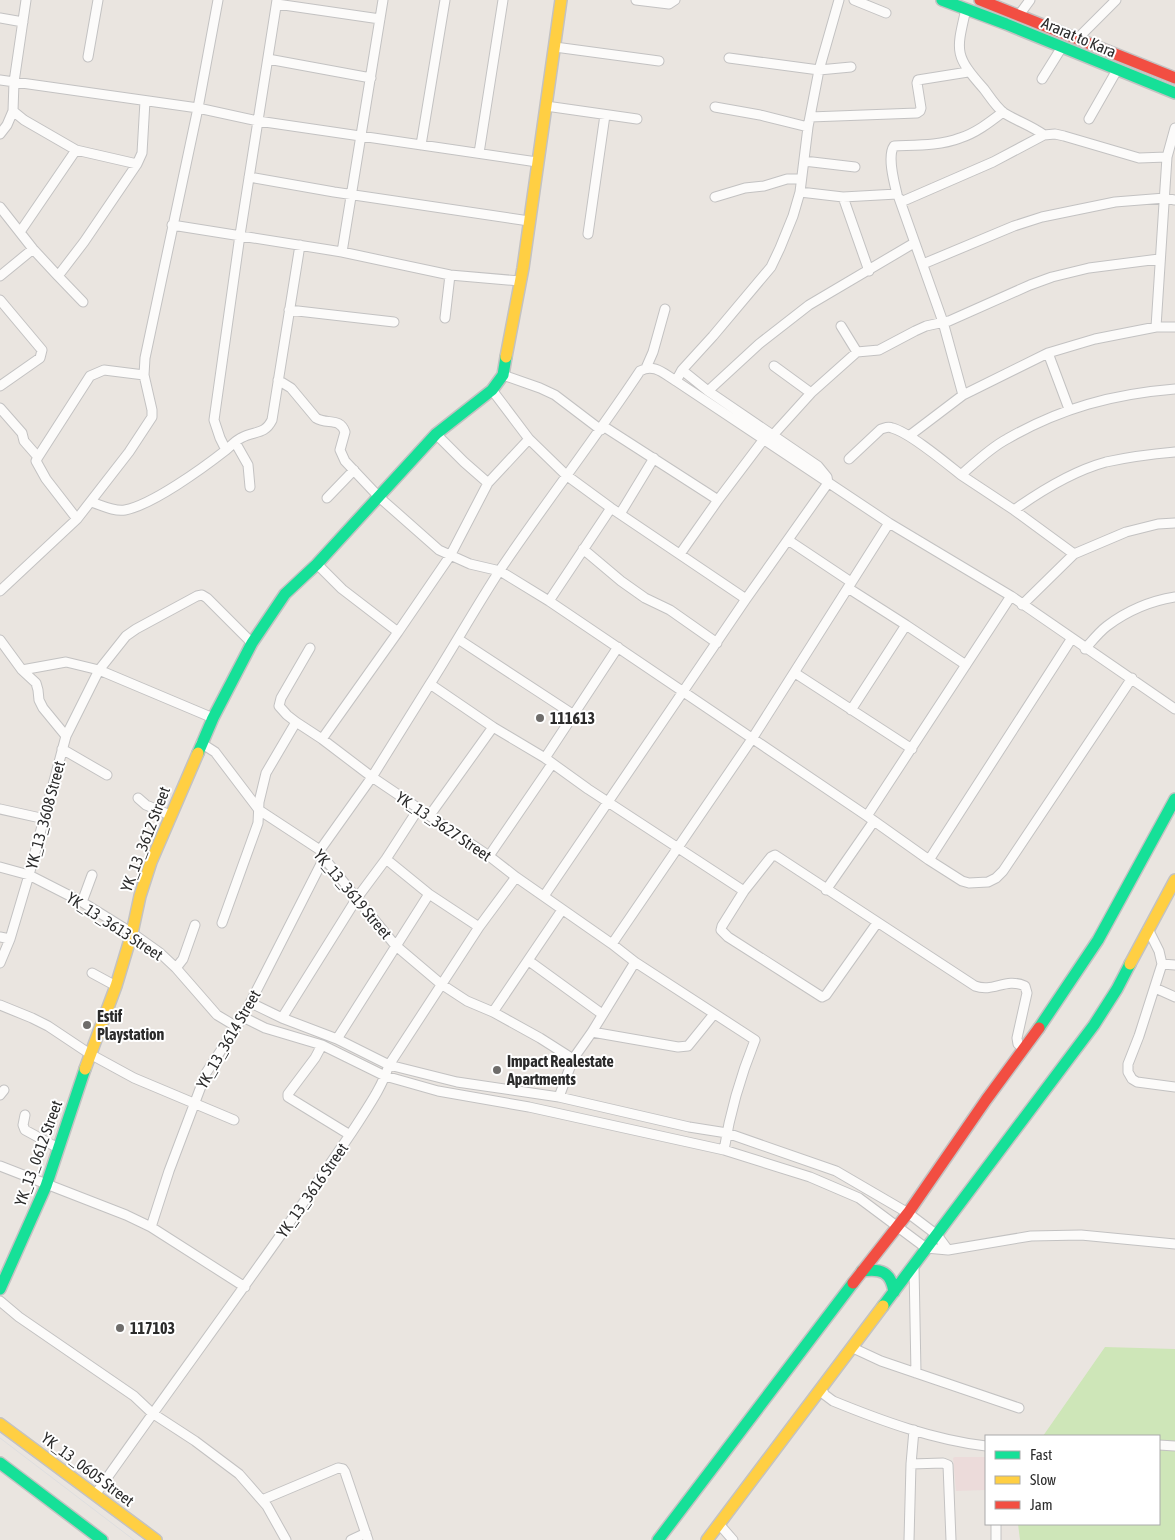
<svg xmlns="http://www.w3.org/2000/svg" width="1175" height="1540" font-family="'Asap Condensed',sans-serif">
<rect width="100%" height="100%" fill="#eae5e0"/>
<path fill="#ecdbda" d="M 955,1457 L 986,1457 L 986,1490 L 956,1491 L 953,1458 Z"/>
<path fill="#cee6b8" d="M 1105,1347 L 1175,1349 L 1175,1540 L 1020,1540 L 1018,1524 L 1159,1524 L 1159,1436 L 1043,1436 Z"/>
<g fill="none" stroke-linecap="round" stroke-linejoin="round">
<defs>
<path id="street" d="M 636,0 L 669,4 L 675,0
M 839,0 L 819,70 L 808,127 L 800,192 L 793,216 L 780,248 L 771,267 L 713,336 L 682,370 L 676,381 L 889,523 L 1011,596 L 1175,709
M 854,0 L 886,13
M 277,4 L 380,19
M 966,9 C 956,52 954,55 984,89 C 990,97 996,107 1004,113 C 1017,121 1032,126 1044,135
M 1019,15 L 1030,0
M 0,18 L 23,22
M 1077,39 L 1116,0
M 555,47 L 659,61
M 88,57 L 98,0
M 729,58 L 819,70 L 851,67
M 268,59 L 371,78
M 1042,79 L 1062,47
M 0,80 L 198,108 L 258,121 L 537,162
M 546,106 L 637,119
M 715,107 L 760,115 L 808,127
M 13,111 L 14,82 L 26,0
M 810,117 L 917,113 L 920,111 L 921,108 L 917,83 L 918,80 L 968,72
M 1089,119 L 1117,70
M 0,134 L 7,125 L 13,111 L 24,120 L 76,150 L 137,164 L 142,153 L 145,101
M 421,145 L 445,0
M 479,153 L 503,0
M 804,161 L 855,167
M 249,177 L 334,192 L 529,221
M 800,192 L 843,197 L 897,194 C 894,182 887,156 894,146 C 916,145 939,146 960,138 C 976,133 990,122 1003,112
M 715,197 L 745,188 L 764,186 L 787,179 L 801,179
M 843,197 L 869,271
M 899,198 L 943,322 L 963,395
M 901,202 L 993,162 L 1044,135 L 1055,134 L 1064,136 L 1139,158 L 1167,157
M 0,207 L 33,249 L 58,276 L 84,242 L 137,164
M 172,225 L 342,252 L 450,275 L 520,281
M 20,232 L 76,150
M 588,234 L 605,115
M 342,252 L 383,0
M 923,264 L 1014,226 L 1042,217 L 1115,202 L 1165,198 L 1175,200
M 0,276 L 33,249
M 58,276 L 83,302
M 0,300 L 42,350 L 40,358 L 0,386
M 289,310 L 394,322
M 445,318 L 450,275
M 1156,327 L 1167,157 L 1175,128
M 857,352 L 879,350 L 915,331 L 926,326 L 949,321 L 1030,285 L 1052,277 L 1089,268 L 1159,259
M 1048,353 L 1069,409
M 774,366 L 811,393
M 646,368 L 653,352 L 665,309
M 503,375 L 540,388 L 555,395 L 601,430
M 278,380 L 291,388 L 316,418 C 327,425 340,417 345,432 L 340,450 L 345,461 L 379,497 L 439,550 L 470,564 L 500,571 L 549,601 L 867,816 L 929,860 L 962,881 L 969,883 L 988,882 L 996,878 L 1003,871 L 1132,678
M 676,381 C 664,374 654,363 640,371 C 595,439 545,503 500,570 C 476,607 454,646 430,684 L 493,727 L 545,758 L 588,789 L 744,891
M 492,390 L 529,439 L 566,475 L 611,508 L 746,599
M 708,391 L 759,344 L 809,305 L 914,243
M 0,408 L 22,433 L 24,441 L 38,457
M 603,426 L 718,500
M 436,434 L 464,462 L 488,483
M 773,435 L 811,393 L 857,352 L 841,326
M 909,436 L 963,395 L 1048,353 L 1095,339 L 1156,327 L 1175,327
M 235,442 L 248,465 L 250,487
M 226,450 L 220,438 L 214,420 L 240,235 L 277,0
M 849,459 L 881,429 C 885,428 888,426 892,428 C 909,432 946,463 961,475 C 976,462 990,448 1007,439 C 1061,408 1113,394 1175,389
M 961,475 L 1014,510 C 1042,490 1073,471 1106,462 C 1129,457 1152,454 1175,452
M 327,498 L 354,470
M 91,502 C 101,505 114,512 125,510 C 152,505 203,468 226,450 C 231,446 235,441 241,438 C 254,430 264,436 272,420 L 300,245
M 1014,510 L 1074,554
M 620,514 L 654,458
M 77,519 L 46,479 L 36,461 L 38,457 L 90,376 L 104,370 L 144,375
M 788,540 L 851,582
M 583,549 L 621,581 L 645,598 L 670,610 L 717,643
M 680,554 L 718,500 L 764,439
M 317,564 L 342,589 L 398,632 L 450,556 L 488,483 L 529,439
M 848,588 L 906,625
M 0,591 L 77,519 L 129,452 L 152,417 L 152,410 L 144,375 L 145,358 L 198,108 L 218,0
M 549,601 L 611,508
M 1022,605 L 1074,554 L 1126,532 L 1158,524 L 1175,523
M 458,639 L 574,715
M 0,640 L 22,670 L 36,683 L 38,690 L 39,700 L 43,708 L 66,736
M 1085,649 C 1092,641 1099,632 1107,626 C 1127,611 1150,601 1175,597
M 22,670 L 66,662 L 99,670 L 213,718
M 795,673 L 912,749
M 851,710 L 906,625 L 966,665
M 296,722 L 287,715 L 279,706 L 281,698 L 310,648
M 322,739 L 398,632
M 201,743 L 215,752 L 259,810 L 320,850 L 324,858 L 395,945 L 441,984 L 467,1001 L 493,1012 L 540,1038 L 573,1059 L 592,1032 L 635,962
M 62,749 L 107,775
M 545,758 L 618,647
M 138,798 L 146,805 L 170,815
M 0,809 L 45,819
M 430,815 L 493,727
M 867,816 L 1011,596
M 320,850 L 372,777 L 430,684
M 489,856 L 552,764
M 386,859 L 429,894 L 479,927
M 929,860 L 1072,638
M 0,867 L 29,875 L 82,902 L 132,933 L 160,953 L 176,968 L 217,1015 L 237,1027
M 826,890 L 874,821
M 544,896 L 746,599 L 828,483 L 827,477 L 818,466 L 708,391 L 682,370
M 82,902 L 92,875
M 222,923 L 258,823 L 259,802 L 266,773 L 296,722 L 322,739 L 372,777 L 489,856 L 516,877 L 612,944 L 635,962 L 755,1040 C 741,1075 730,1112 724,1150
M 877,923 L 826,995 L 822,997 L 728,937 L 721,930 L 722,926 L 744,891 L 771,857 L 775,855 L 975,986 C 994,993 1005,977 1025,986 L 1027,993 L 1017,1038 L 1018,1044 L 1024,1049
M 1148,929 L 1159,951 L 1162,964 L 1139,1036 L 1128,1064 L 1128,1072 L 1132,1079 L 1137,1082 L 1175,1087
M 0,937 L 10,939
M 612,944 L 752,739 L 889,523
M 529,961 L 602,1014
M 0,963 L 10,939 L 29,875 L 66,736 L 99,670 L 126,636 L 136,629 L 197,596 L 202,595 L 207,598 L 252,643
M 1162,964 L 1175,965
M 176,968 L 183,959 L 195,925
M 92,973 L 116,986
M 1155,988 L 1175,997
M 251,1003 L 282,1018 L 337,1039 L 389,1065 L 457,1082 L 559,1097 L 689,1127 L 727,1133 L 836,1171 L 908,1213 L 937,1235 L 948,1250
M 0,1005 L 32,1018 L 48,1026 L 90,1054 L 134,1078 L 234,1120
M 493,1012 L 562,910
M 243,1017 L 265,1028 L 322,1045 L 385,1076 L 438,1091 L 529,1107 L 724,1150 L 810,1177 L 859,1198 L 926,1248 L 948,1250 L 1031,1236 L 1081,1235 L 1175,1244
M 282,1018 L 357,898 L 386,859 L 419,808
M 592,1032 L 678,1047 L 688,1046 L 714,1014
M 337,1039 L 429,894
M 322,1045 L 315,1058 L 288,1094 L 288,1097 L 350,1135
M 0,1095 L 4,1090
M 559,1097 L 573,1059
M 25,1115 L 23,1125 L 25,1130 L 58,1148
M 0,1166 L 126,1215 L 151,1227 L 245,1287
M 151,1227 L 169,1171 L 206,1073 L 243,1017 L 324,858
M 914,1266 L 916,1373
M 0,1301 L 19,1317 L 134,1396 L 152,1413 L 195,1441 L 239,1474 L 267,1506 L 286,1540
M 853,1348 L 881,1361 L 1019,1408
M 821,1389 L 825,1395 L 833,1401 C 882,1421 934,1440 986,1446
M 1159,1445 L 1175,1446
M 911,1464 L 943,1463 L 948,1465 L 951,1540
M 95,1495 C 165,1395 238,1297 308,1196 C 325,1170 344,1145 361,1118 C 372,1101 383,1084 389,1065 L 479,927 L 516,877
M 262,1500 L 338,1468 L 343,1469 L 345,1472 L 368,1540
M 719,1524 L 733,1540
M 996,1524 L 996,1540
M 351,1540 L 366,1533
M 909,1540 L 911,1464 L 914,1430"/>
<path id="fast" d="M 942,0 L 1006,24 L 1175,93
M 198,753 L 213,718 L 252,643 L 285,594 L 317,564 L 436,434 L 492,390 L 503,375 L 506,357
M 1039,1028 L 1098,940 L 1175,799
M 862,1271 C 881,1268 891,1272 894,1292
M 0,1289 L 46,1186 L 85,1069
M 883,1306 L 1094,1025 L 1117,989 L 1130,964
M 0,1463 L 102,1540
M 658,1540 L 853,1283"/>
<path id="slow" d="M 506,357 L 523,268 L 561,0
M 1130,964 L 1175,880
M 85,1069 L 116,986 L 132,933 L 140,896 L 151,862 L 198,753
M 0,1424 L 156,1540
M 707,1540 L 883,1306"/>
<path id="jam" d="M 980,0 L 1175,78
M 853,1283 L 908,1213 L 986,1100 L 1039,1028"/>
</defs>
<use href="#street" stroke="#c3c2c2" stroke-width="11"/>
<use href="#fast" stroke="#c3c2c2" stroke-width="14"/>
<use href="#slow" stroke="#c3c2c2" stroke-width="14"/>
<use href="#jam" stroke="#c3c2c2" stroke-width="14"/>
<use href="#street" stroke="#fcfbfa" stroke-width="9"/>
<use href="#fast" stroke="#16e098" stroke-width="11"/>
<use href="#slow" stroke="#ffcf43" stroke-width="11"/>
<use href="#jam" stroke="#f24e42" stroke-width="11"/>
<path stroke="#dededf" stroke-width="1" d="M 0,1438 L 134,1540"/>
</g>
<g fill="#6e6c6a" stroke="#fff" stroke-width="2">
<circle cx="540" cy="718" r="5"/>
<circle cx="87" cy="1025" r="5"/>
<circle cx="497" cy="1070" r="5"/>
<circle cx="120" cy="1328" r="5"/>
</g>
<g text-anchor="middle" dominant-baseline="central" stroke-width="4" stroke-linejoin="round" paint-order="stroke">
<g font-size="16" fill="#2b2b2b" stroke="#fff">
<text transform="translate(1079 37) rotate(23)">Ararat to Kara</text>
<text transform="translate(45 815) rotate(-75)">YK_13_3608 Street</text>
<text transform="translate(444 826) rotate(34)">YK_13_3627 Street</text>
<text transform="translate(145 839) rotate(-69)">YK_13_3612 Street</text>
<text transform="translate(353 894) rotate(50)">YK_13_3619 Street</text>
<text transform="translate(115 926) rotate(33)">YK_13_3613 Street</text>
<text transform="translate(228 1039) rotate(-60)">YK_13_3614 Street</text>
<text transform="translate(38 1153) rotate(-70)">YK_13_0612 Street</text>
<text transform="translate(312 1190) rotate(-55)">YK_13_3616 Street</text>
<text transform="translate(88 1469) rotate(37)">YK_13_0605 Street</text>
</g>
<g font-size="16" font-weight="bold" fill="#2b2b2b" stroke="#fff" text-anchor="start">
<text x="550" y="718">111613</text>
<text x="97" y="1016">Estif<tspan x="97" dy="18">Playstation</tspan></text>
<text x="507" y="1061">Impact Realestate<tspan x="507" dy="18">Apartments</tspan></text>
<text x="130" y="1328">117103</text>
</g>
</g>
<rect x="985" y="1435" width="175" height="90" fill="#ffffff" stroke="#aaaaaa"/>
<rect x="995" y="1451" width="25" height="8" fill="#16e098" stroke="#aaaaaa"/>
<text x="1030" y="1460" font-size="15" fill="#2b2b2b">Fast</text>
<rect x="995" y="1476" width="25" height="8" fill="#ffcf43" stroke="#aaaaaa"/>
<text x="1030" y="1485" font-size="15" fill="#2b2b2b">Slow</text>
<rect x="995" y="1501" width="25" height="8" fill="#f24e42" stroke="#aaaaaa"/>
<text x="1030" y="1510" font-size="15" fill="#2b2b2b">Jam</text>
</svg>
